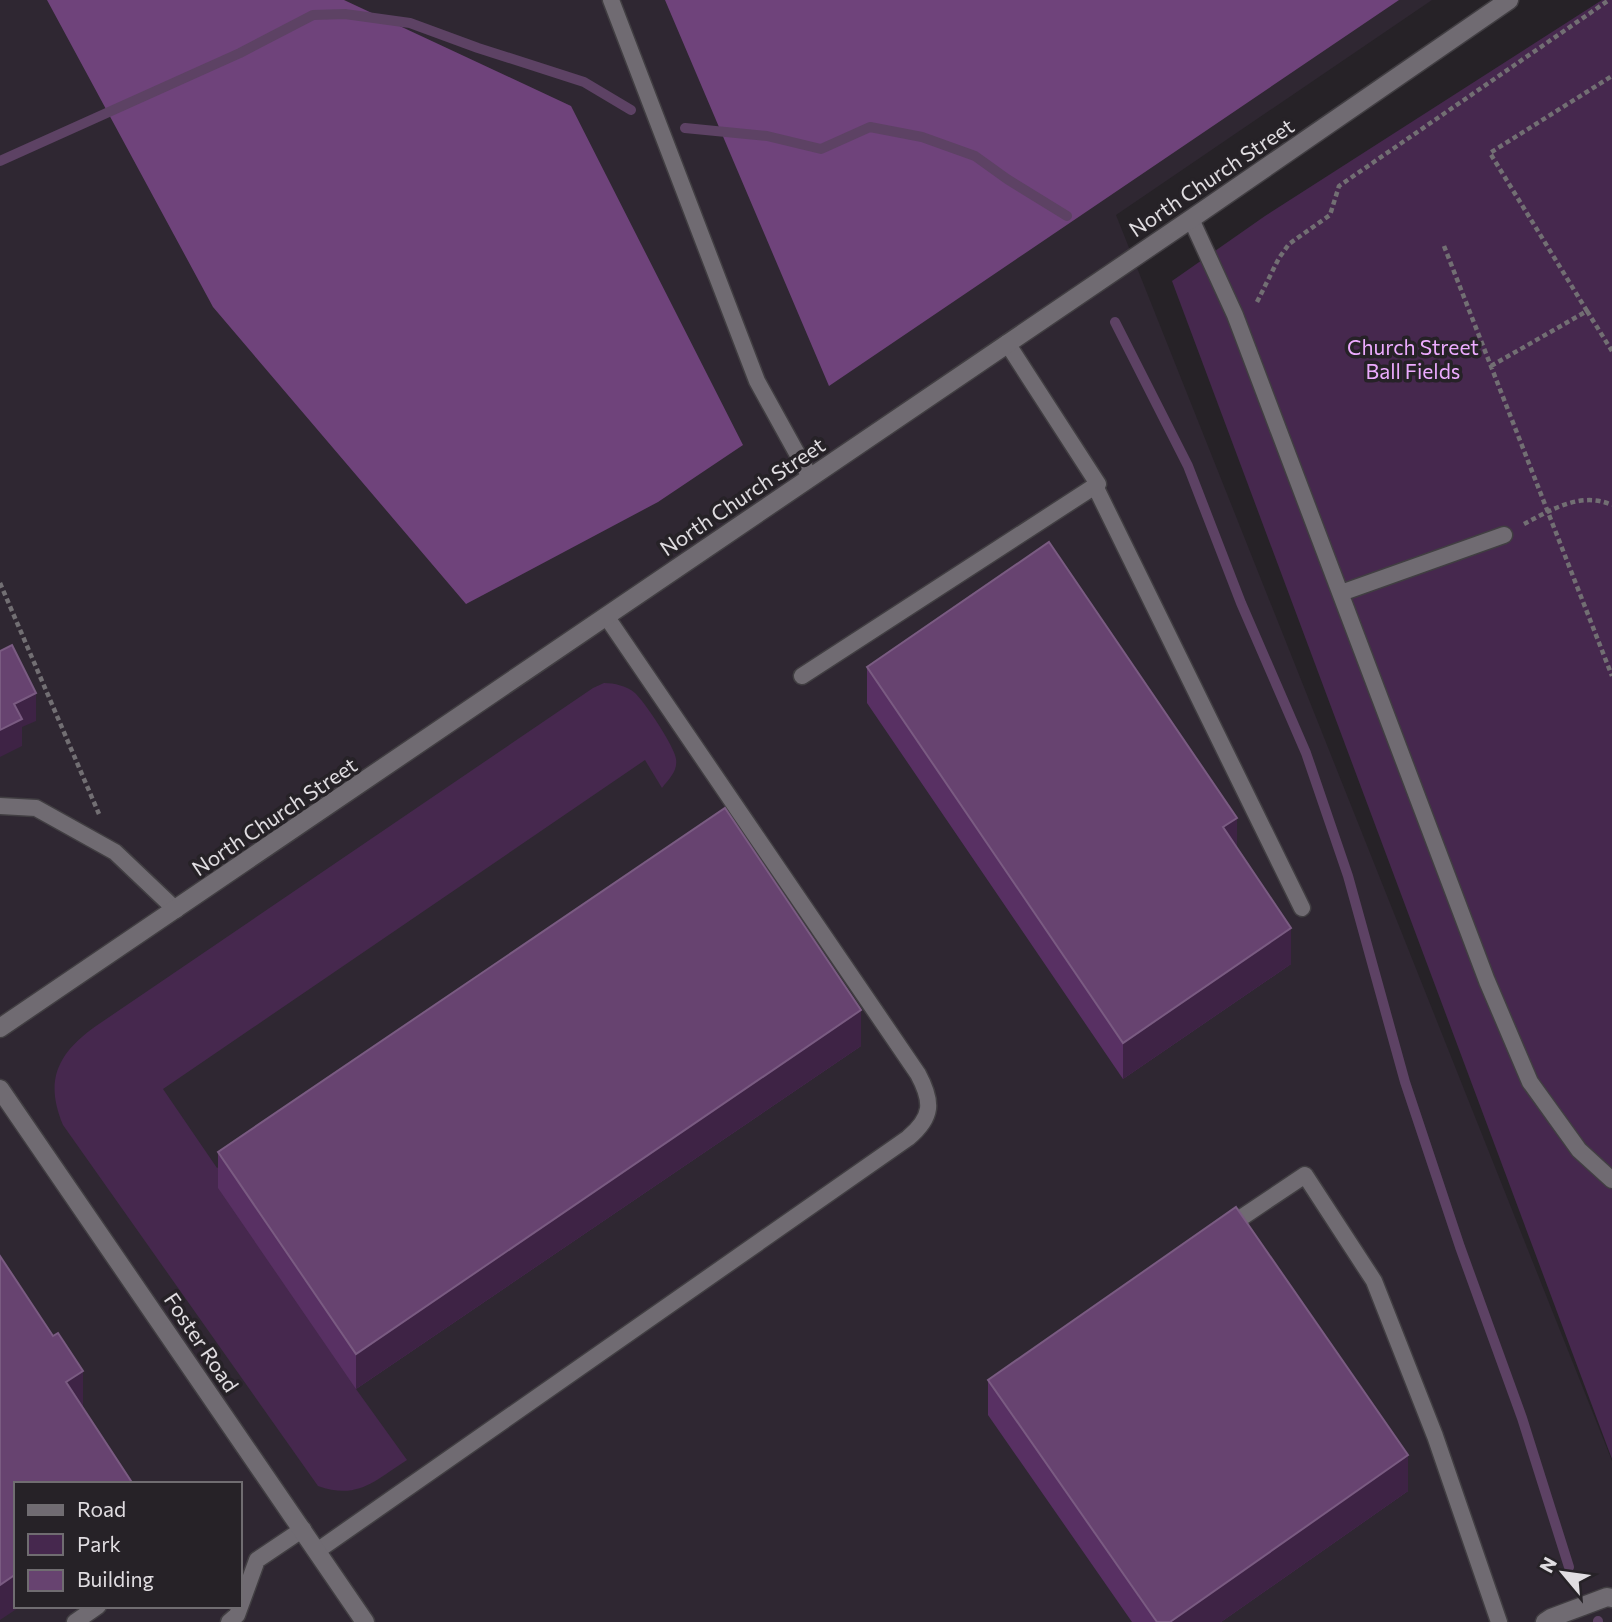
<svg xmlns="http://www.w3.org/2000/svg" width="1612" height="1622" font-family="Commissioner,sans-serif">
<rect width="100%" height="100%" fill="#262227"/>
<path fill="#2f2732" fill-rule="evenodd" d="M 0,0 L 1432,0 L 1116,215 L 1612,1461 L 1612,1622 L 0,1622 ZM 16,1484 L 240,1484 L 240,1606 L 16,1606 Z"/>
<path fill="#46284e" d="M 1602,0 L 1612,0 L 1612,1459 L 1172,281 L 1265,216 Z
M 604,683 C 614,683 627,686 635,693 C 644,701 675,747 676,759 C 678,771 669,779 662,788 L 645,760 L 163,1089 L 217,1168 L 300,1111 L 356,1389 L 407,1460 C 374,1481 358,1500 318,1486 L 63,1125 C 44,1080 58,1053 96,1026 L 593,688 Z"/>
<path fill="#6f437b" d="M 47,0 L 344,0 L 571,106 L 743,445 L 658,502 L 466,604 L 213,307 Z
M 665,0 L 1399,0 L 829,386 Z"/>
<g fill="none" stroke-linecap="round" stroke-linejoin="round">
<path stroke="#5d4264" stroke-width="10" d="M 685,128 L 767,136 L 821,149 L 870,127 L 922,137 L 975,156 L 1007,179 L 1067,216
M 0,161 L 240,53 L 313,15 L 345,14 L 410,23 L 478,48 L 584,82 L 631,110
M 1115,322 L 1188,466 L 1241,603 L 1306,753 L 1348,876 L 1405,1082 L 1460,1247 L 1522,1418 L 1569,1567
M 1598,1621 L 1598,1622"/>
<defs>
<path id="lane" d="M 611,0 L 757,381 L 810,477
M 1191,219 L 1235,315 L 1487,981 L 1530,1082 L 1579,1150 L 1612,1180
M 1095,486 L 1302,908
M 1341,593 L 1504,535
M 802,676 L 1098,484 L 1007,343
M 0,806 L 36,808 L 115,852 L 176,910
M 1226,1228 L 1305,1175 L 1374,1281 L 1435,1436 L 1499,1622
M 317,1551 L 908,1138 C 933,1117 933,1102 918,1074 L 606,616
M 75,1622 L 98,1606
M 229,1622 L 237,1615 L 257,1560 L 303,1529"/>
<path id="street" d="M 0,1089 L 365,1622
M 1545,1622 L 1551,1618 L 1607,1597 L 1612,1598"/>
<path id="secondary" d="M 0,1028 L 1191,219 L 1509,0"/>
</defs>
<use href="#lane" stroke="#413e42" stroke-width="19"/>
<use href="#street" stroke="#413e42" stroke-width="21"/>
<use href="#secondary" stroke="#413e42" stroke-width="21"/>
<path stroke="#726f73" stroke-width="4.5" stroke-dasharray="5 3.5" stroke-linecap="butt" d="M 1444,246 L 1612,676
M 1257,302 L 1279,258 L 1289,244 L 1330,215 L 1339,186 L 1609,0
M 1587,311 L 1612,351
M 1491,366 L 1587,311 L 1490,153 L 1612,76
M 1524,524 C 1551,510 1581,491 1612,505
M 0,583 L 99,814"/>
<use href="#lane" stroke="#706b72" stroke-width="16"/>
<use href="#street" stroke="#706b72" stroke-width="18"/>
<use href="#secondary" stroke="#706b72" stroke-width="18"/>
</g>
<path fill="#583063" d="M 867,667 L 1237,848 L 1291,964 L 1123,1079 L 867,703 Z
M 861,1046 L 356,1389 L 218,1188 L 218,1152 Z
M 988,1380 L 1408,1491 L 1221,1622 L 1132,1622 L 988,1415 Z"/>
<path fill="#3e2345" d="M 36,693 L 36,721 L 22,727 L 22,746 L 0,757 L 0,730 L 14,704 Z
M 1237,818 L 1237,853 L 1223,827 Z
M 1291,928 L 1291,964 L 1123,1079 L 1123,1043 Z
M 861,1010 L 861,1046 L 356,1389 L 356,1354 Z
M 83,1371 L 83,1407 L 66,1418 L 66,1382 Z
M 1408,1455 L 1408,1491 L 1221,1622 L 1170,1622 Z
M 16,1574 L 16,1606 L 21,1606 L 0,1620 L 0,1585 Z"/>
<path fill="#674370" stroke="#7a5b82" stroke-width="2" d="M 1049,542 L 1237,818 L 1223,827 L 1291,928 L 1123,1043 L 867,667 Z
M 12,645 L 36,693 L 14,704 L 22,719 L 0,730 L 0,651 Z
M 725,808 L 861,1010 L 356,1354 L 218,1152 Z
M 1236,1207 L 1408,1455 L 1170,1622 L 1157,1622 L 988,1380 Z
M 0,1256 L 53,1336 L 58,1333 L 83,1371 L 66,1382 L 133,1484 L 16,1484 L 16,1574 L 0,1585 Z"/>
<g text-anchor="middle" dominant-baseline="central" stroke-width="7" stroke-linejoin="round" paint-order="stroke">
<g font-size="21" fill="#e0dde1" stroke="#262227">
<text transform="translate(1211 177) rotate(-34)">North Church Street</text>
<text transform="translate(742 496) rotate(-34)">North Church Street</text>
<text transform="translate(274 816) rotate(-34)">North Church Street</text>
<text transform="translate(202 1342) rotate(56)">Foster Road</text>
</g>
<g font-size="21" fill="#ecabfe" stroke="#262227">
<text x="1413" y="346">Church Street<tspan x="1413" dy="24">Ball Fields</tspan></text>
</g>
</g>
<rect x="14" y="1482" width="228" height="126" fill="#262227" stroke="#706d71" stroke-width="2"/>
<rect x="28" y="1505" width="35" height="10" fill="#706b72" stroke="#706d71" stroke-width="2"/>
<text x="77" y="1517" font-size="21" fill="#e0dde1">Road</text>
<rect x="28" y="1534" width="35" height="21" fill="#46284e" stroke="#706d71" stroke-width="2"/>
<text x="77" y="1552" font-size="21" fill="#e0dde1">Park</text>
<rect x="28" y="1570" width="35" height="21" fill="#674370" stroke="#706d71" stroke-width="2"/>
<text x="77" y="1587" font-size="21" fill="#e0dde1">Building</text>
<g transform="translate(1563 1573) rotate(299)" stroke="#262227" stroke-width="5" paint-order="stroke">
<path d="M0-5L12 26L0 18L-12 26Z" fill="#e0dde1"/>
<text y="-10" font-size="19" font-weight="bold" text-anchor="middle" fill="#e0dde1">N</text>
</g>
</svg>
